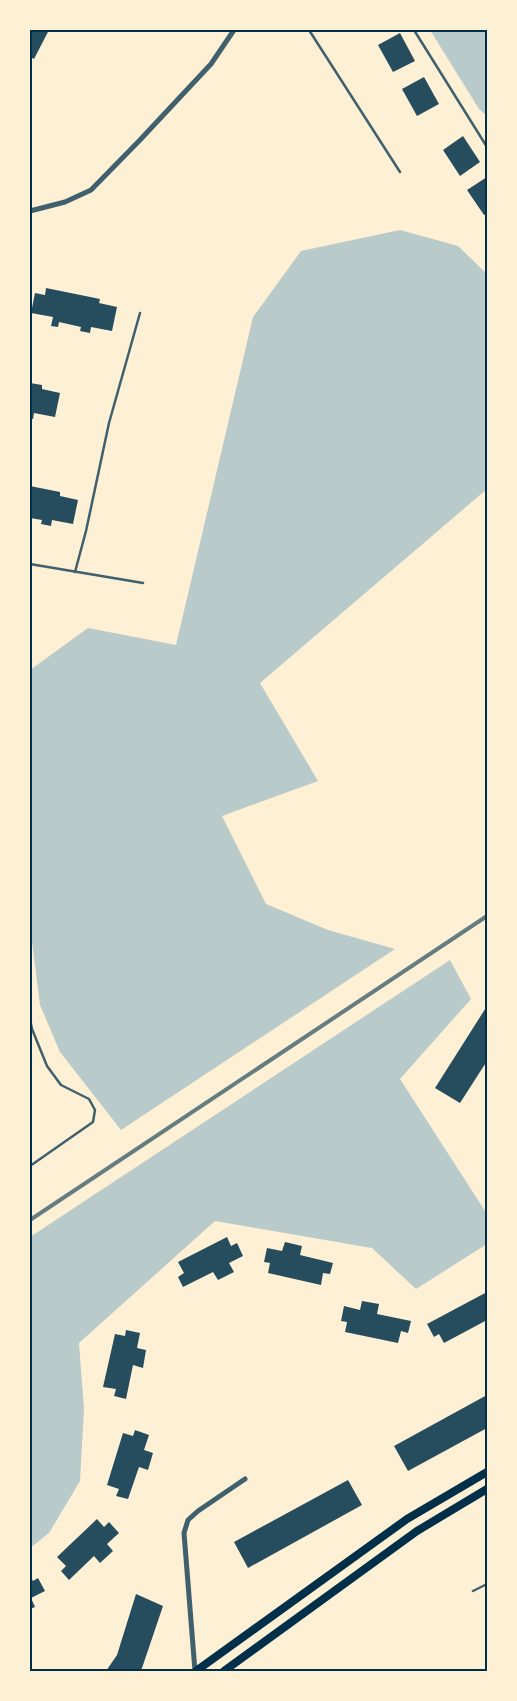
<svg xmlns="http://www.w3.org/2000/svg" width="517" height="1701" font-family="Merriweather,serif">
<rect width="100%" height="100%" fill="#fdf0d5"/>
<path fill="#b9caca" d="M 430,30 L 487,30 L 487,116 L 479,109 Z
M 400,230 L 458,246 L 487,274 L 487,489 L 260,683 L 318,781 L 222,816 L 266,904 L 328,930 L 395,949 L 121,1130 L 60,1052 L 40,1005 L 31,934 L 30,670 L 88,628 L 176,645 L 253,317 L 301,251 Z
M 450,960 L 471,999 L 400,1079 L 487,1214 L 487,1244 L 416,1289 L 372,1248 L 215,1221 L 79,1343 L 84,1409 L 80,1481 L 49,1533 L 30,1548 L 30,1237 Z"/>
<path fill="#264d5e" d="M 30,30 L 49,30 L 34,59 L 30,57 Z
M 400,33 L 415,61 L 393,72 L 378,45 Z
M 424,77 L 439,104 L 417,116 L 402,89 Z
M 463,136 L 480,162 L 460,176 L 443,150 Z
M 487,177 L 487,214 L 484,215 L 467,190 Z
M 46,288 L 100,299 L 99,303 L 117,307 L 112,331 L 91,327 L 90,333 L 80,331 L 81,327 L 59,322 L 58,327 L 51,326 L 53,317 L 31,313 L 35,293 L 45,295 Z
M 30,383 L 42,385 L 42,389 L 60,393 L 55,417 L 34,413 L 33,419 L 30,419 Z
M 30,486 L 60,492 L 60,496 L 78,500 L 73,524 L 52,520 L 51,526 L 41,524 L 42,520 L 30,518 Z
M 487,1006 L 487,1061 L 460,1103 L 435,1088 Z
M 227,1237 L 231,1246 L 237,1243 L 243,1256 L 229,1263 L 234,1272 L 218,1280 L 213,1272 L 183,1287 L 178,1277 L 184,1273 L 178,1262 Z
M 285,1242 L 302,1246 L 300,1255 L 333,1263 L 330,1274 L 323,1273 L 321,1285 L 268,1273 L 270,1263 L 264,1262 L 267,1248 L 282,1251 Z
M 487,1292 L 487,1320 L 444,1343 L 439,1334 L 434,1337 L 427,1324 Z
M 362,1301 L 379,1304 L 377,1314 L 411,1321 L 408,1333 L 401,1331 L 398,1343 L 345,1332 L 347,1322 L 341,1321 L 344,1306 L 360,1310 Z
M 126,1330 L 140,1333 L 137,1348 L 146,1350 L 143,1368 L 133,1365 L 126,1399 L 114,1396 L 116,1389 L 103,1387 L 115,1334 L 125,1336 Z
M 487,1395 L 487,1428 L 408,1471 L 394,1446 Z
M 135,1430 L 149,1435 L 144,1450 L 153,1453 L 148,1470 L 139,1467 L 128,1499 L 116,1496 L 119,1489 L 107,1485 L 123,1433 L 133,1436 Z
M 348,1480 L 362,1505 L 248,1568 L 234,1542 Z
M 97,1519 L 104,1527 L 109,1522 L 119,1533 L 107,1544 L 113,1551 L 100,1563 L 94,1556 L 69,1580 L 61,1571 L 66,1566 L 57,1557 Z
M 30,1576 L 33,1581 L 38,1578 L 45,1591 L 31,1598 L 35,1607 L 30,1609 Z
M 136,1594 L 163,1606 L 142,1668 L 140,1671 L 106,1671 L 117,1655 Z"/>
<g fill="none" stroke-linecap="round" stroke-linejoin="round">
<path stroke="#3f606c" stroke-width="2.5" d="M 309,30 L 400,172
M 414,30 L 487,147
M 30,564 L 143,583
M 75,572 L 86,531 L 109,423 L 140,313
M 30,1019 L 32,1029 L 47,1066 L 61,1085 L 89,1099 L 95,1110 L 93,1122 L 30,1166
M 473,1591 L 487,1584"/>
<path stroke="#3f606c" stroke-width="5" d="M 30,211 L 65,202 L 91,190 L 139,141 L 211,64 L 234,30
M 195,1671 L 184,1533 L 188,1520 L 198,1511 L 245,1479"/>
<path stroke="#003049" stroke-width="8" d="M 196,1671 L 407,1519 L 487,1472
M 224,1671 L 417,1531 L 487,1489"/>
<path stroke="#657d81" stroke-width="4" d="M 30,1220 L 487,916"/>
</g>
<rect width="517" height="1701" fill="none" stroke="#fdf0d5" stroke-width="62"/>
<rect x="31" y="31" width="455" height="1639" fill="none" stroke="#003049" stroke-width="2"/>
</svg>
